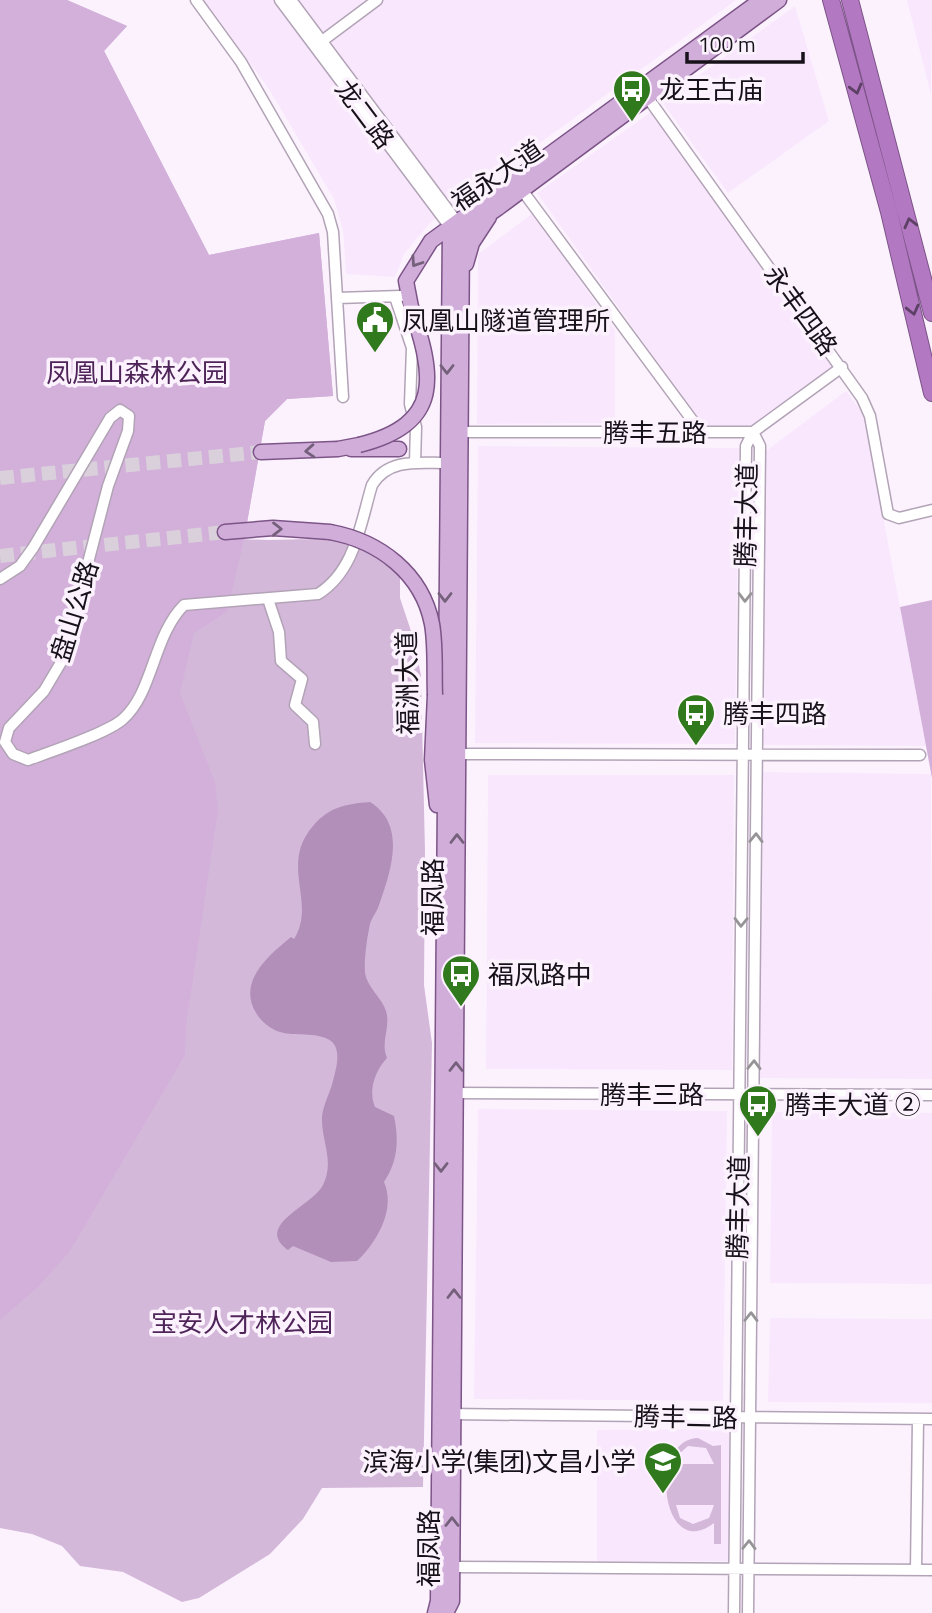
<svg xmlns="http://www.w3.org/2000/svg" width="932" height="1613" font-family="'Titillium Web','Noto Sans SC',sans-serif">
<rect width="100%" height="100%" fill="#fcf2fe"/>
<path fill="#f9e8fd" d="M 204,0 L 736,0 L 430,223 L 404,254 L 395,277 L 346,274 L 343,230 L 334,199 L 269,89 Z
M 907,0 L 932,0 L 931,95 Z
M 795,6 L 829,121 L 728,193 L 662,102 Z
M 651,112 L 834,367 L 751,426 L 704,428 L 537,193 Z
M 533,213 L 615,330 L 615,423 L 477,424 L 478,254 Z
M 846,391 L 864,415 L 926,746 L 762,745 L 766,451 Z
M 478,446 L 739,448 L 735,744 L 475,743 Z
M 762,772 L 931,774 L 932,1079 L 757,1078 Z
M 488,775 L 734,775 L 732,1070 L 486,1069 Z
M 478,1109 L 727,1111 L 723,1401 L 474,1399 Z
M 772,1112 L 932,1113 L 932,1284 L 770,1283 Z
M 770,1318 L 932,1319 L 932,1403 L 768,1402 Z
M 729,1429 L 729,1561 L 597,1562 L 597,1430 Z"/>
<path fill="#d4b8da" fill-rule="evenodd" d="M 0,0 L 67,0 L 127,26 L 104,51 L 209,255 L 319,233 L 333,396 L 287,399 L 265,421 L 244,539 C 311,544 346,524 400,577 L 400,598 L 414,640 L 421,676 L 425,852 L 424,985 L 432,1043 L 423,1487 L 322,1488 L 303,1519 L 270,1554 L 199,1598 L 182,1602 L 123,1572 L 80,1566 L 62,1546 L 32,1534 L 0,1528 Z
M 698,1438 L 713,1446 L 721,1445 L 721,1544 L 714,1544 L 714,1523 C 661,1564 647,1439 698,1438 ZM 688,1446 L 706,1448 L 714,1464 L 676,1464 L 678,1455 ZM 676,1505 L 714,1505 L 709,1518 L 693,1524 L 680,1518 Z"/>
<path fill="#d2b0da" d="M 0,0 L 67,0 L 127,26 L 104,51 L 209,255 L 319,233 L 333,396 L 287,399 L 265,421 L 244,540 L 227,612 L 194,633 L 180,693 L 215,782 L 218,810 L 186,1026 L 185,1055 L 70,1251 L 38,1287 L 0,1320 Z
M 932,600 L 932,778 L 900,607 Z"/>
<path fill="#b18fb8" d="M 370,802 C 407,825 391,871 379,905 C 377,912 372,917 370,924 C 367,938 364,959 365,973 C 367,987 382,998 386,1011 C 391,1027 380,1042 387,1058 C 375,1071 368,1090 375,1107 L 394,1116 C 399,1140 398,1161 384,1182 C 396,1209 377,1242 357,1261 L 331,1262 L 293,1246 L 288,1250 C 253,1225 313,1206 323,1185 C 335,1161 321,1141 322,1117 C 323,1105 330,1093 333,1081 C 336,1069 342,1050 331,1041 C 319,1032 298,1036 284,1033 C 273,1031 264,1024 258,1016 C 235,983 268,956 291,937 L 294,939 C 317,903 279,865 313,826 C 329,807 345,804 370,802 Z"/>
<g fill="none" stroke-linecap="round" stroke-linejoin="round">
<path stroke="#dad0dc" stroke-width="14" stroke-dasharray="14 7" stroke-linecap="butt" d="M 0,478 L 261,452
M 0,556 L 225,532"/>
<defs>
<path id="minor" d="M 196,0 L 241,62 L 328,214 L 333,232 L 343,397
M 280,0 L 450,227
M 291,0 L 457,222
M 318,44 L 377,0
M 643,91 L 862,398 L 870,416 L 888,514 L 899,518 L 932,510
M 522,190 L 701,432
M 395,297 L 412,348 L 410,404 L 416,427 L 415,463
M 337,298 L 401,296
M 453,432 L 753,432 L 842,367
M 0,579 L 20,566 L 33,548 L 110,418 L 120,410 L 129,416 L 128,431 L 108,486 L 63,659 L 44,691 L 9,728 L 5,742 L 13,754 L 28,760 C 50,752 108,733 123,719 C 153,693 153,636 184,605 L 318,594 C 355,571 360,525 372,485 C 388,458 419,463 446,463
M 269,602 L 279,632 L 281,661 L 302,679 L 295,705 L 313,722 L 315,744
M 454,754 L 920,755
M 448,1093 L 932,1095
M 448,1414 L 932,1419
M 452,1567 L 932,1570
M 916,1570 L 918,1419
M 734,1613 L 746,446 L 753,432
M 748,1613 L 760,446 L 753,432"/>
<path id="major" d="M 455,230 L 462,233 L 498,208 L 779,0
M 466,264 L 472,243 L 489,217
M 411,307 L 406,281 L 431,241 L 761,0
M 351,449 L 399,449
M 261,452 L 338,449 L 359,445
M 225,532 L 273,528 L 330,532
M 435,695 L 432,760 L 437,805
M 435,1613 L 438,1601 L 450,227
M 446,1613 L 452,1601 L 462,233 L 457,222"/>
<path id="highway" d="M 831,0 L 889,212 L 932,393
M 850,0 L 932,313"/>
</defs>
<use href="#minor" stroke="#b2a3b6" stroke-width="13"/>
<use href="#major" stroke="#7c5487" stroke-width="17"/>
<use href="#highway" stroke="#7c5487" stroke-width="18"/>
<use href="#minor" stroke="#fff" stroke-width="10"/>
<use href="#major" stroke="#d1aeda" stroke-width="14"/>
<use href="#highway" stroke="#b378c2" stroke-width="16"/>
<defs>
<path id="major-bridge" d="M 359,445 C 444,424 434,375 411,307
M 330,532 C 379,541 422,573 432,624 C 436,647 434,672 435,695"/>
</defs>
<use href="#major-bridge" stroke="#7c5487" stroke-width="17" stroke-linecap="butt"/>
<use href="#major-bridge" stroke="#d1aeda" stroke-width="14"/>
</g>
<defs><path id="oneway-chevron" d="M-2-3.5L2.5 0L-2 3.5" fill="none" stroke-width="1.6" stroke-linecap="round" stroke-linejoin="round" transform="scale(1.75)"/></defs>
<g stroke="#5d4065">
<use href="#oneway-chevron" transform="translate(856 89) rotate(75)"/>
<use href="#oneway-chevron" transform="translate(910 223) rotate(-104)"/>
<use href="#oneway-chevron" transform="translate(913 310) rotate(76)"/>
</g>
<g stroke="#74607a">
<use href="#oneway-chevron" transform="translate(416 262) rotate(124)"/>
<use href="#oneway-chevron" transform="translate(447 369) rotate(90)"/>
<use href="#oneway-chevron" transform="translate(310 451) rotate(176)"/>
<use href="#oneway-chevron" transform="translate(277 529)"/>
<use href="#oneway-chevron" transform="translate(445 597) rotate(90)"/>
<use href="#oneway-chevron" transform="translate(457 839) rotate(-90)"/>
<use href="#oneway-chevron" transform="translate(456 1067) rotate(-90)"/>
<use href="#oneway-chevron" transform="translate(441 1167) rotate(90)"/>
<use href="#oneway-chevron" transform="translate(454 1294) rotate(-90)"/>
<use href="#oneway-chevron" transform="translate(452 1522) rotate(-90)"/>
</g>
<g stroke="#979498">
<use href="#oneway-chevron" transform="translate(745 597) rotate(91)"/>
<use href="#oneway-chevron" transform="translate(756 838) rotate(-89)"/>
<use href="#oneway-chevron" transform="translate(741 922) rotate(91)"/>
<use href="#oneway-chevron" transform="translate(754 1065) rotate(-89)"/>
<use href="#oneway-chevron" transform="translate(751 1317) rotate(-89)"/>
<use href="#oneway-chevron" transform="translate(749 1545) rotate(-89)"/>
</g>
<defs>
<symbol id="bus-pin" viewBox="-11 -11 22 30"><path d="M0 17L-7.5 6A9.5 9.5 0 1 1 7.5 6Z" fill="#31791d" stroke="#fcf2fe"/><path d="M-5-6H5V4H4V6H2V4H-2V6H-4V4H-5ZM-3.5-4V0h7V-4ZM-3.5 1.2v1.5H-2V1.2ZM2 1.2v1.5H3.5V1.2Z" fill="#fff"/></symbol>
<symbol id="civic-pin" viewBox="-11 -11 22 30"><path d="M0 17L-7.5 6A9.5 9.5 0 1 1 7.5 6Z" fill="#31791d" stroke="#fcf2fe"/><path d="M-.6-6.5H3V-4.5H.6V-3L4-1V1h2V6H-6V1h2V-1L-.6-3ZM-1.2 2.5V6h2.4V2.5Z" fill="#fff"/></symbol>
<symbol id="school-pin" viewBox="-11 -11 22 30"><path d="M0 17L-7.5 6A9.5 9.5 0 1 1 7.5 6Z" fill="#31791d" stroke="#fcf2fe"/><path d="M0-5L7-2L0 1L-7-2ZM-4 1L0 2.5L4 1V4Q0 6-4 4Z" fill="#fff"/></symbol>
</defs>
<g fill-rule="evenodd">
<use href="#bus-pin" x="610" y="67" width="44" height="60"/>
<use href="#civic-pin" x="353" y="298" width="44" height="60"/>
<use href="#bus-pin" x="674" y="691" width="44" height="60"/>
<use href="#bus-pin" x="439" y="952" width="44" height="60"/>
<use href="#bus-pin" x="736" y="1082" width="44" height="60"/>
<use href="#school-pin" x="641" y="1439" width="44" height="60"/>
</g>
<g text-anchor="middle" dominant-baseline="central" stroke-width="7" stroke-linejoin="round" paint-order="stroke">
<g font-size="26" fill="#171219" stroke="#fcf2fe" text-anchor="start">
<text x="659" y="89">龙王古庙</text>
<text x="402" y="320">凤凰山隧道管理所</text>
<text x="723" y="713">腾丰四路</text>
<text x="488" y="974">福凤路中</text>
<text x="785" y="1104">腾丰大道 ②</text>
<text x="636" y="1461" text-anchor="end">滨海小学(集团)文昌小学</text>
</g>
<g font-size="26" fill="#171219" stroke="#fcf2fe">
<text transform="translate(365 114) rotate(53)">龙二路</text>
<text transform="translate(497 175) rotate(-34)">福永大道</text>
<text transform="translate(801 310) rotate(54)">永丰四路</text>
<text x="655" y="432">腾丰五路</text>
<text transform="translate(746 515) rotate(-89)">腾丰大道</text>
<text transform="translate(74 611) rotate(-73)">盘山公路</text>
<text transform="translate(407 683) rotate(-91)">福洲大道</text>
<text transform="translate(432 897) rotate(-90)">福凤路</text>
<text x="652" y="1094">腾丰三路</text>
<text transform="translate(738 1207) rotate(-89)">腾丰大道</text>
<text transform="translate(686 1417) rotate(1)">腾丰二路</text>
<text transform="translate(428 1548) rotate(-90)">福凤路</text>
</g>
<g font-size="26" fill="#4f2559" stroke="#fcf2fe">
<text x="137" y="372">凤凰山森林公园</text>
<text x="242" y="1322">宝安人才林公园</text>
</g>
</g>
<path d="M687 52v10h116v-10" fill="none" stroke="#171219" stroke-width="3.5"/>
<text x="698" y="52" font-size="21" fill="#171219" stroke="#fcf2fe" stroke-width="5" paint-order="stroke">100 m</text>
</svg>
